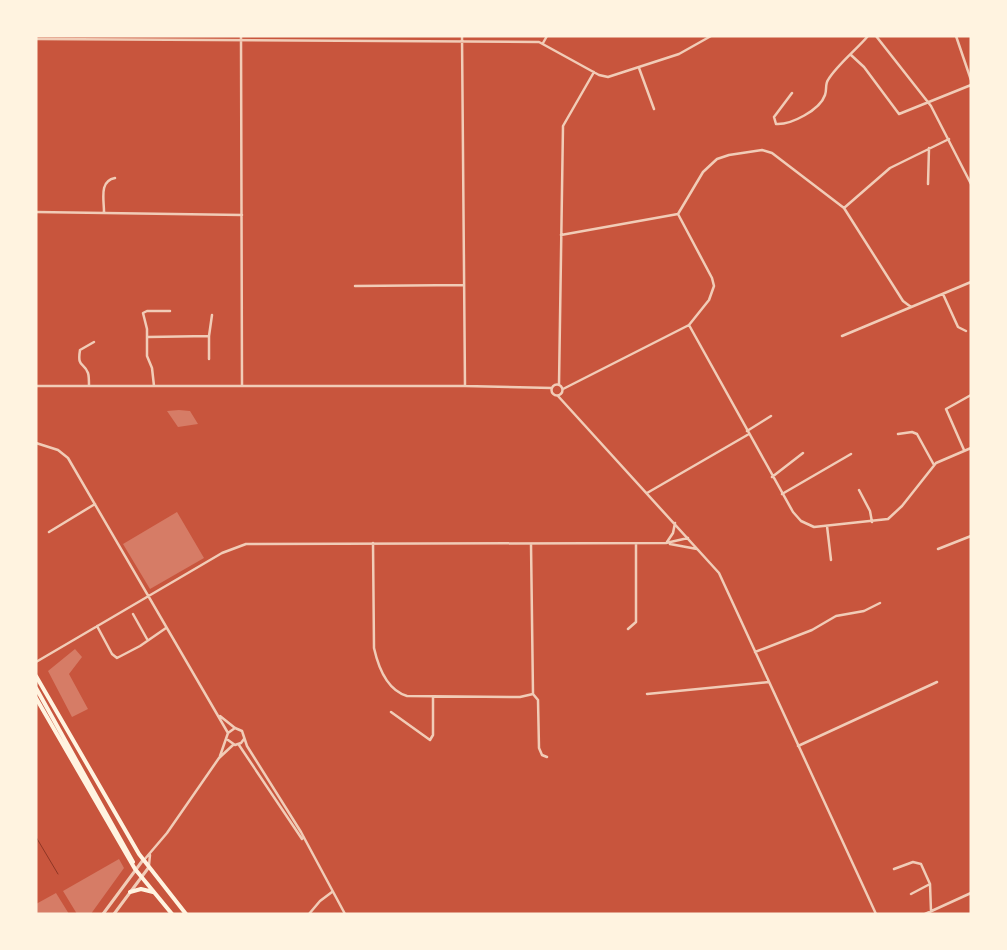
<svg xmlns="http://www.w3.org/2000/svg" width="1007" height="950" font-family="Poppins,sans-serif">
<rect width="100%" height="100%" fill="#c8553d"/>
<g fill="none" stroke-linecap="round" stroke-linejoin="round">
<path stroke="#8f3625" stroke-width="1" d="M 36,837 L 58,874"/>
</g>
<path fill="#d67c66" d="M 179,410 L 190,411 L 198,424 L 178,427 L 167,411 Z
M 177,512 L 204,558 L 150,589 L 123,544 Z
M 75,649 L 82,657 L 69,674 L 88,709 L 72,717 L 48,671 Z
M 119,859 L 124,868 L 93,911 L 91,914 L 77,914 L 63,891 Z
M 56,893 L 69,914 L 36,914 L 36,904 Z"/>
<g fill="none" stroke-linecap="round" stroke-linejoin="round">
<path stroke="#f1ccb7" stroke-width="2.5" d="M 241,36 L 242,385
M 462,36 L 465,386
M 876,36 L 931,106 L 971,184
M 956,36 L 971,80
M 36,39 L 539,42 L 599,75 L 608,77 L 679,54 L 711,36
M 543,43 L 547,36
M 851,55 L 864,67 L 899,114 L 971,85
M 639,68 L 654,109
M 792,93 L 774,117 L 776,124 C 791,125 820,110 825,95 C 827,90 825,84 828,80 C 836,66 857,49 868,36
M 928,184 L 929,148
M 844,208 L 890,168 L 949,139
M 36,212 L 242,215
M 104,212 C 104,199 99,181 115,178
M 561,235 L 678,214 L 703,172 L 717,159 L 729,155 L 762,150 L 772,153 L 844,208 L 903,301 L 911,307
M 355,286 L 464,285
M 943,294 L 958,327 L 966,331
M 689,325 L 793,512 L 801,521 L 814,527 L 888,519 L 902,506 L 936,463 L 971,448
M 842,336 L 971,282
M 148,337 L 209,336
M 209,359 L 209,336 L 212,315
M551.5 390a5.5 5.5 0 1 1 11 0a5.5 5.5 0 1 1-11 0Z
M 559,385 L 563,126 L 594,72
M 36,386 L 465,386 L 552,388
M 89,386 C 89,382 89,376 88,373 C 84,362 77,368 80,350 L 94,342
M 154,386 L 152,368 L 147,356 L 147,329 L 143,313 L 147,311 L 170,311
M 563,389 L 689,325 L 709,300 L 714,286 L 712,278 L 678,214
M 558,396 L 719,573 L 876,914
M 747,431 L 771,416
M 898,434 L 912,432 L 917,434 L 934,465
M 36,443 L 58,450 L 68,458 L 228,733
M 964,450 L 946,409 L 971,395
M 772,477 L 803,453
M 859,490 L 870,511 L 872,522
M 647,493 L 749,434
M 782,494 L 851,454
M 827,526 L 831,560
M 49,532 L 95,504
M 667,542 L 673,533 L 675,523
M 373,543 L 374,648 C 378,666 387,690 407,696 L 520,697 L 533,694
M 531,544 L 533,694 L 538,700 L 539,748 L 542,755 L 547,757
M 670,544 L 697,549
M 938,549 L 971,536
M 133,614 L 147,639
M 97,626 L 112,654 L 117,658 L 140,646 L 166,628
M 628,629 L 636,622 L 636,544
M 755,652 L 812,630 L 836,616 L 864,611 L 880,603
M 36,662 L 222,553 L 246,544 L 666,543 L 688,538
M 647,694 L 769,682
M 391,712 L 430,740 L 433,735 L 433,697
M 220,716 L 235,728 L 242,731 L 247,746 L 301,832 L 345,914
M 228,740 L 235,745 L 241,743 L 244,739
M 239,745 L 302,839
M 798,746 L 937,682
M 220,756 L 228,733 L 235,728
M 144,860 L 167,833 L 219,758 L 233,745
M 149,865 L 150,855
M 894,869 L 913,862 L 921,864 L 930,884 L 931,911
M 911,894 L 930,884
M 309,914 L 320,901 L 332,892
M 925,914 L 971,893"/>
<path stroke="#f1ccb7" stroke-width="3" d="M 103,914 L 143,860
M 114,914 L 149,867"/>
<path stroke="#fff3e0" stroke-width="4" d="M 36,676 L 139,854 L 186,914
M 36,688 L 133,862
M 36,698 L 135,869 L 172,914
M 130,892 L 141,889 L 153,892"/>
</g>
<rect width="1007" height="950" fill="none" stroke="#fff3e0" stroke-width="75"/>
</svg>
